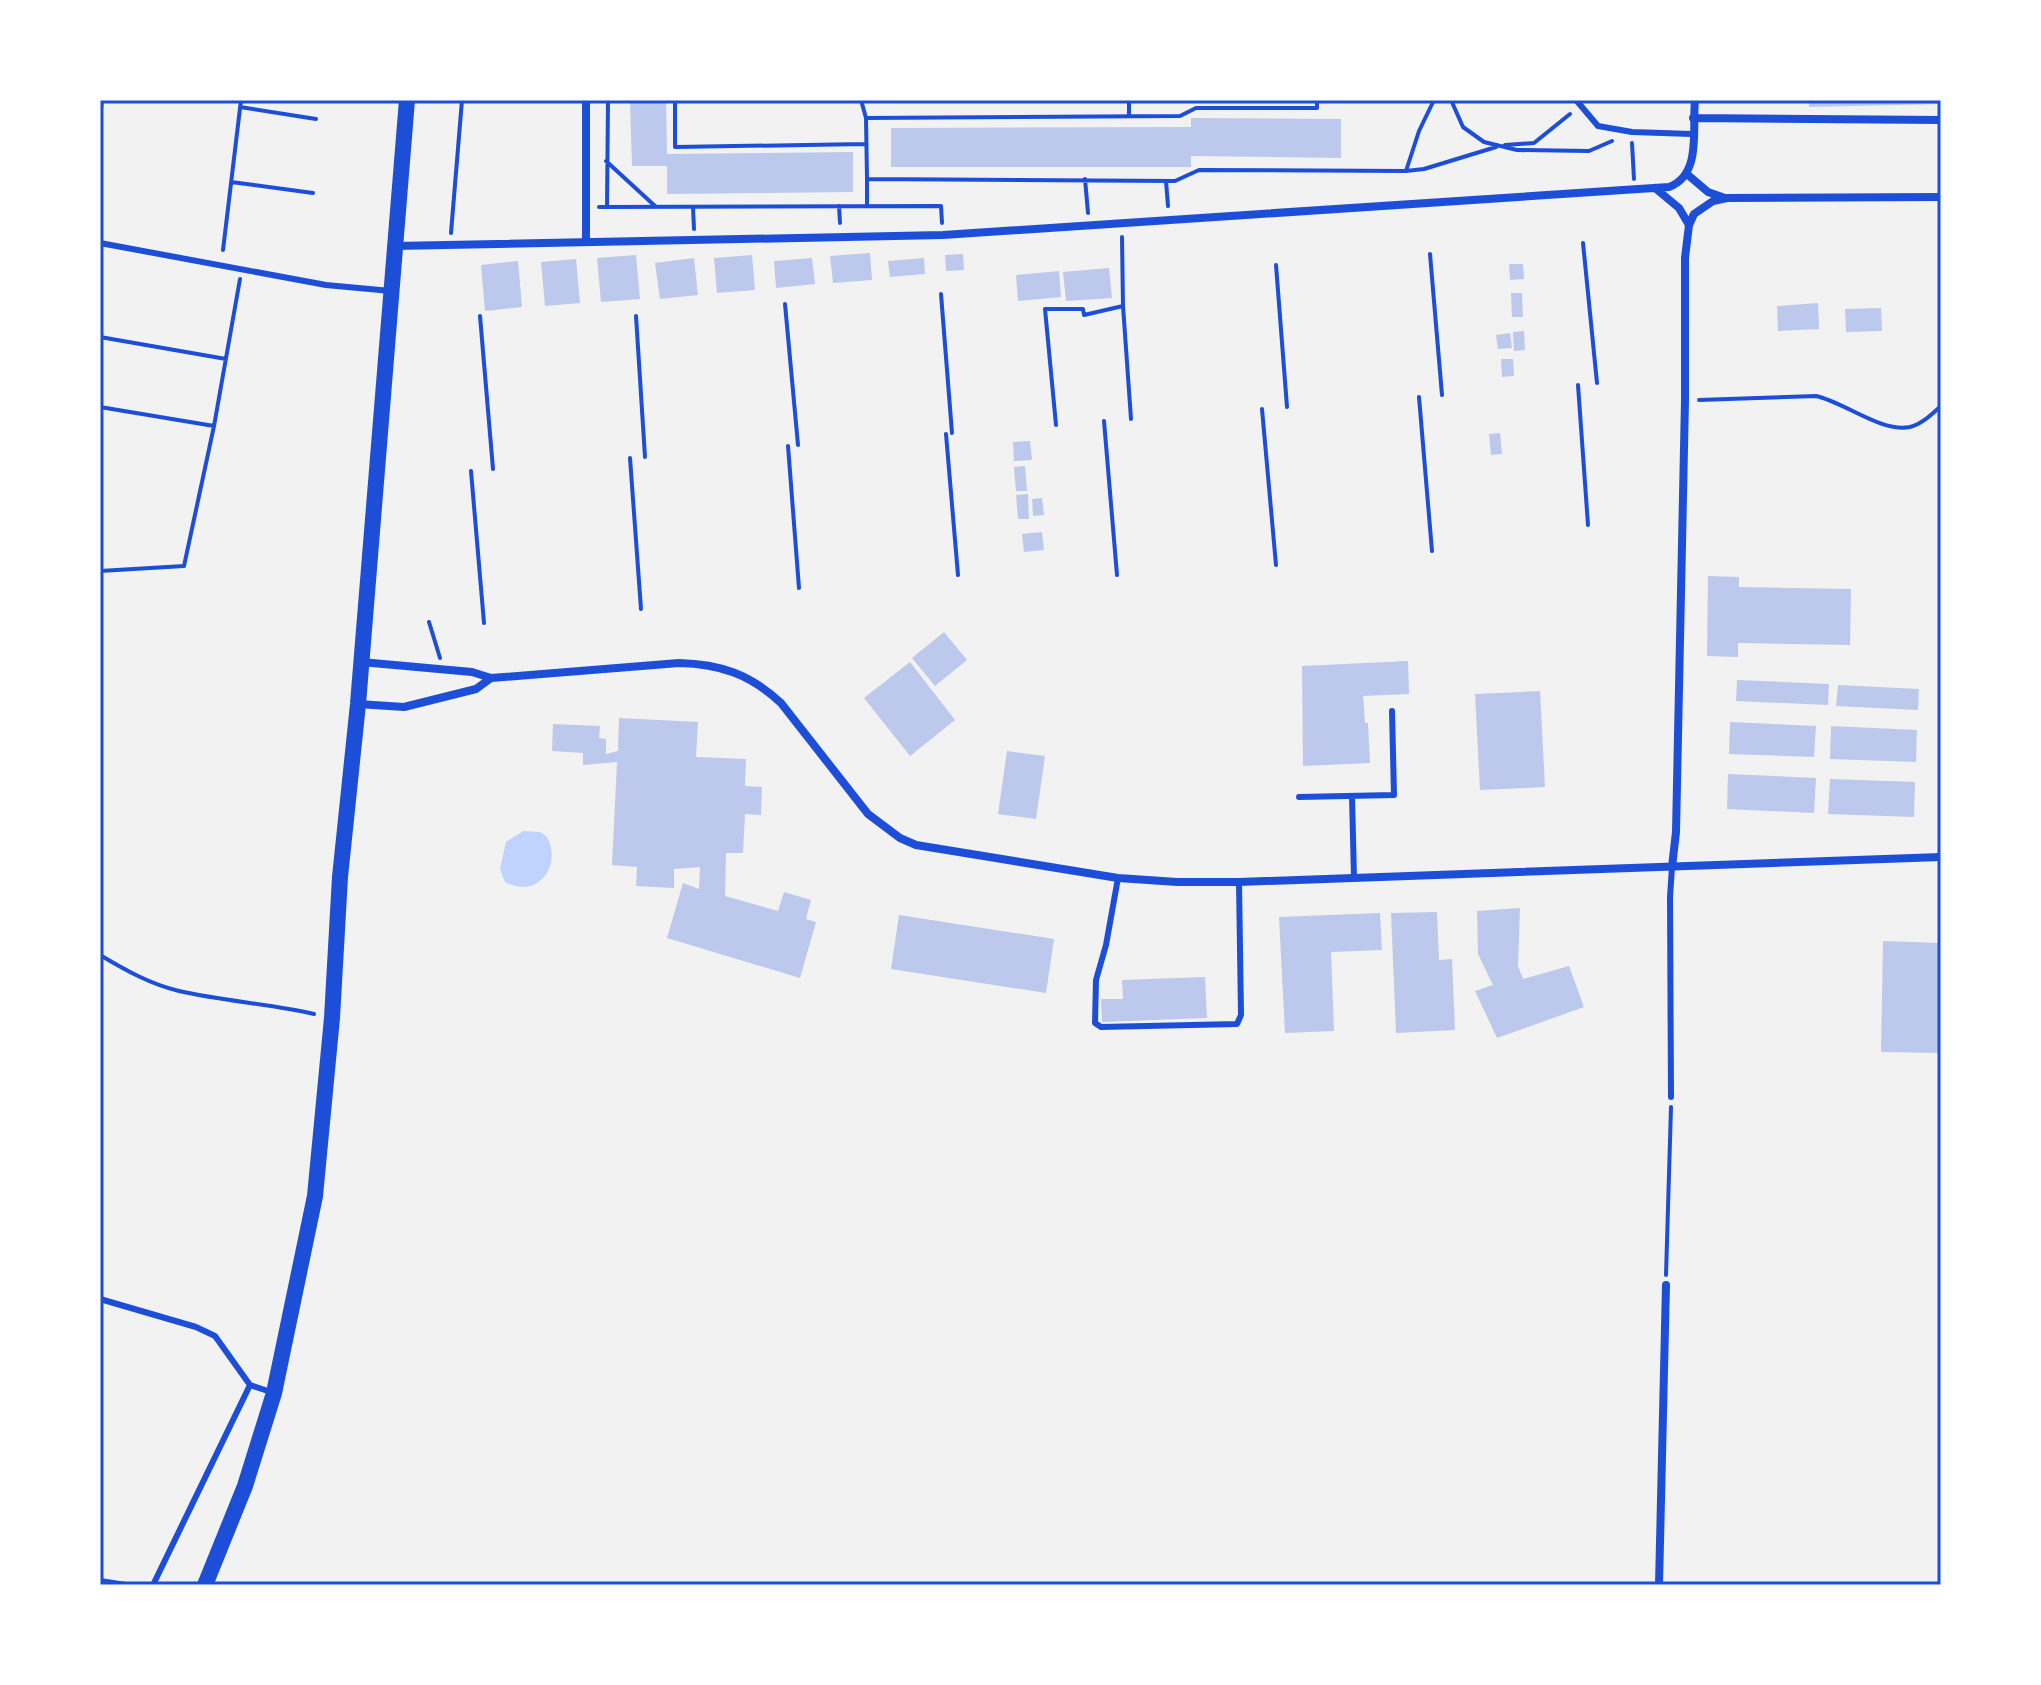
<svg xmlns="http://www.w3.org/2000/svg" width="2041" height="1685" font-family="'Source Serif 4',serif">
<rect width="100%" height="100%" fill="#f2f2f2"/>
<path fill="#bfd3fe" d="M 523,831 L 540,832 L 547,837 C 562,864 539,900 505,882 L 500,869 L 506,842 Z"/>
<path fill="#bdc9ec" d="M 630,100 L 666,100 L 667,154 L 853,152 L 853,192 L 667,194 L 667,166 L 632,166 Z
M 1809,100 L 1941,100 L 1941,104 L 1809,107 Z
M 1191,118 L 1341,119 L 1341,158 L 1191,156 L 1191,167 L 891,167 L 891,128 L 1191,127 Z
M 870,253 L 872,280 L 833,283 L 830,256 Z
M 963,254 L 964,270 L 946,271 L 945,255 Z
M 636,255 L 640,299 L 601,302 L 597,258 Z
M 752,255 L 755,290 L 717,293 L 714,258 Z
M 694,258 L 698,295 L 660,299 L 655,263 Z
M 812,258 L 815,284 L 776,288 L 774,261 Z
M 924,258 L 925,274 L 890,277 L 888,261 Z
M 576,259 L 580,303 L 545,306 L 541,262 Z
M 518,261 L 522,307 L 485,311 L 481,265 Z
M 1509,264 L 1523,264 L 1524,279 L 1510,280 Z
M 1109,268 L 1112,298 L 1066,301 L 1063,272 Z
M 1059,271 L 1061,297 L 1018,301 L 1016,275 Z
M 1511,293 L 1522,293 L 1523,317 L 1512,317 Z
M 1818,303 L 1819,329 L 1778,331 L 1777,306 Z
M 1881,308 L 1882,331 L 1846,332 L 1845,309 Z
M 1524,331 L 1525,350 L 1514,351 L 1513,332 Z
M 1510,333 L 1512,348 L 1498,349 L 1496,335 Z
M 1501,359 L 1513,359 L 1514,376 L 1502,377 Z
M 1500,433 L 1502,454 L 1491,455 L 1489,434 Z
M 1030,441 L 1032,460 L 1014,461 L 1013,442 Z
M 1025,466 L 1027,491 L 1016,491 L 1014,467 Z
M 1028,494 L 1029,519 L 1018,519 L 1016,495 Z
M 1042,498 L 1044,515 L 1033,516 L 1032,499 Z
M 1042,532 L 1044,550 L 1024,552 L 1022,534 Z
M 1708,576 L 1739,577 L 1739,587 L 1851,589 L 1850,645 L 1738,643 L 1738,657 L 1707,656 Z
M 944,632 L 967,660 L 935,686 L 912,658 Z
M 1408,661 L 1409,694 L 1363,696 L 1365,723 L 1368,723 L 1370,763 L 1303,766 L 1302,666 Z
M 910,662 L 955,720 L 910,756 L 864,698 Z
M 1737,680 L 1829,684 L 1828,705 L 1736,701 Z
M 1838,685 L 1919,689 L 1918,710 L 1836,706 Z
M 1540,691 L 1545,787 L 1480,790 L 1475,694 Z
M 619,718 L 698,722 L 696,757 L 746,759 L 745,786 L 762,787 L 761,815 L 745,814 L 743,853 L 726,853 L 725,896 L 778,911 L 784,892 L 811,900 L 806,919 L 816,922 L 800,978 L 667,938 L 683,883 L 699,889 L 700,867 L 674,869 L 674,888 L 636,886 L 637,867 L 612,865 L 617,762 L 583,765 L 583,753 L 552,751 L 553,724 L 600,726 L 599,738 L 606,739 L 606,754 L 618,751 Z
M 1730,722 L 1816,726 L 1814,757 L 1729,754 Z
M 1831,726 L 1917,730 L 1916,762 L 1830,759 Z
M 1007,751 L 1045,756 L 1036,819 L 998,814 Z
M 1728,774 L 1816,778 L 1814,813 L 1727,809 Z
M 1830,779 L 1915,782 L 1914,817 L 1828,814 Z
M 1520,908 L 1518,966 L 1523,979 L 1569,966 L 1584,1007 L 1497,1038 L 1475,991 L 1493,985 L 1478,954 L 1477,911 Z
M 1437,912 L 1439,960 L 1452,959 L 1455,1030 L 1396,1033 L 1391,913 Z
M 1380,913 L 1382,950 L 1331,952 L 1334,1031 L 1285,1033 L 1279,917 Z
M 899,915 L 1054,939 L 1046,993 L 891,969 Z
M 1883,941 L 1941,943 L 1941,1053 L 1881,1052 Z
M 1205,977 L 1207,1018 L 1102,1022 L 1101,999 L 1123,999 L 1122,980 Z"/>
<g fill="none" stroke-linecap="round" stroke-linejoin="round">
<path stroke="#1d4ed8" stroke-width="4" d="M 675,100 L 675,147 L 865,144
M 861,100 L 866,118 L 867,179 L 1175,181 L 1199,170 L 1406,171 L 1419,131 L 1434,100
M 1451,100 L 1463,127 L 1484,142 L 1517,150 L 1589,151 L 1612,141
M 240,107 L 316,119
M 1129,115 L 1129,100
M 100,118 L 102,100
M 866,118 L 1180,116 L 1196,108 L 1317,108 L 1317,100
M 1632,143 L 1634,179
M 1505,145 L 1534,143 L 1570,114
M 606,161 L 655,206
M 1406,171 L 1424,169 L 1496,147
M 1085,179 L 1088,213
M 1166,181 L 1168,206
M 231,182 L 313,193
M 839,206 L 840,223
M 867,206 L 867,179
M 599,207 L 941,206 L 942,223
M 607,207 L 608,100
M 693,207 L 694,229
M 451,233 L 462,100
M 1583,243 L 1597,383
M 223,250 L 241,100
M 1430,254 L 1442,395
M 1276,265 L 1287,407
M 941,294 L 952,433
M 785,304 L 798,445
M 1123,306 L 1131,419
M 480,316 L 493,469
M 636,316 L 645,457
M 100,337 L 226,359
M 1578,385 L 1588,525
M 1419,397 L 1432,551
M 1699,400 L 1816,396 C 1844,402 1882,433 1910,427 C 1922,424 1932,414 1941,406
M 100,407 L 214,426
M 1262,409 L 1276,565
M 1104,421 L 1117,575
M 1056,425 L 1045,309 L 1083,309 L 1084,315 L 1123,306 L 1122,237
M 946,434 L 958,575
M 788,446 L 799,588
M 630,458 L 641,609
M 471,471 L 484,623
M 100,571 L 184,566 L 214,426 L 240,279
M 429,622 L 440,658
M 100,955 C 125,970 150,984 179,991 C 223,1001 270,1004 314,1014
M 1666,1275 L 1671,1107"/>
<path stroke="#1d4ed8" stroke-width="6" d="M 1576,100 L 1598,126 L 1632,132 L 1692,134
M 100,243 L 326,285 L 391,291
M 1352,796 L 1354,878
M 1299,797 L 1394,795 L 1392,711
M 1118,878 L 1106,945 L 1096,980 L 1095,1023 L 1101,1027 L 1237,1024 L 1241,1015 L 1239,882
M 1671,1097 L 1670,897 L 1672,867
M 100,1299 L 196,1327 L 215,1336 L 250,1385 L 271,1392
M 100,1581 L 126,1585
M 153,1585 L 250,1385"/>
<path stroke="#1d4ed8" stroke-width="8" d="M 1693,118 L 1941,120
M 1688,175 L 1708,192 L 1725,198
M 1655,188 L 1679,208 L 1689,225
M 586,241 L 586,100
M 395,246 L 943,235 L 1669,187 C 1702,175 1692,129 1695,100
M 361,662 L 472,672 L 491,678 L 679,663 C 720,664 750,674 781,703 L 868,814 L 900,838 L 916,845 L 1118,878 L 1177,882 L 1239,882 L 1941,857
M 358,704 L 404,707 L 476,689 L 491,678
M 1672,867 L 1676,832 L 1685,400 L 1685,258 L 1689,225 L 1694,214 L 1713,201 L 1727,198 L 1941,197
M 1659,1585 L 1666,1285"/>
<path stroke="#1d4ed8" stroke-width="16" d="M 205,1585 L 245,1486 L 274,1393 L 315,1196 L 332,1018 L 340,877 L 358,704 L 407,100"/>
</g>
<rect width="2041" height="1685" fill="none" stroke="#ffffff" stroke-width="204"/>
<rect x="102" y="102" width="1837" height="1481" fill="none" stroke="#1d4ed8" stroke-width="3"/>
</svg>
